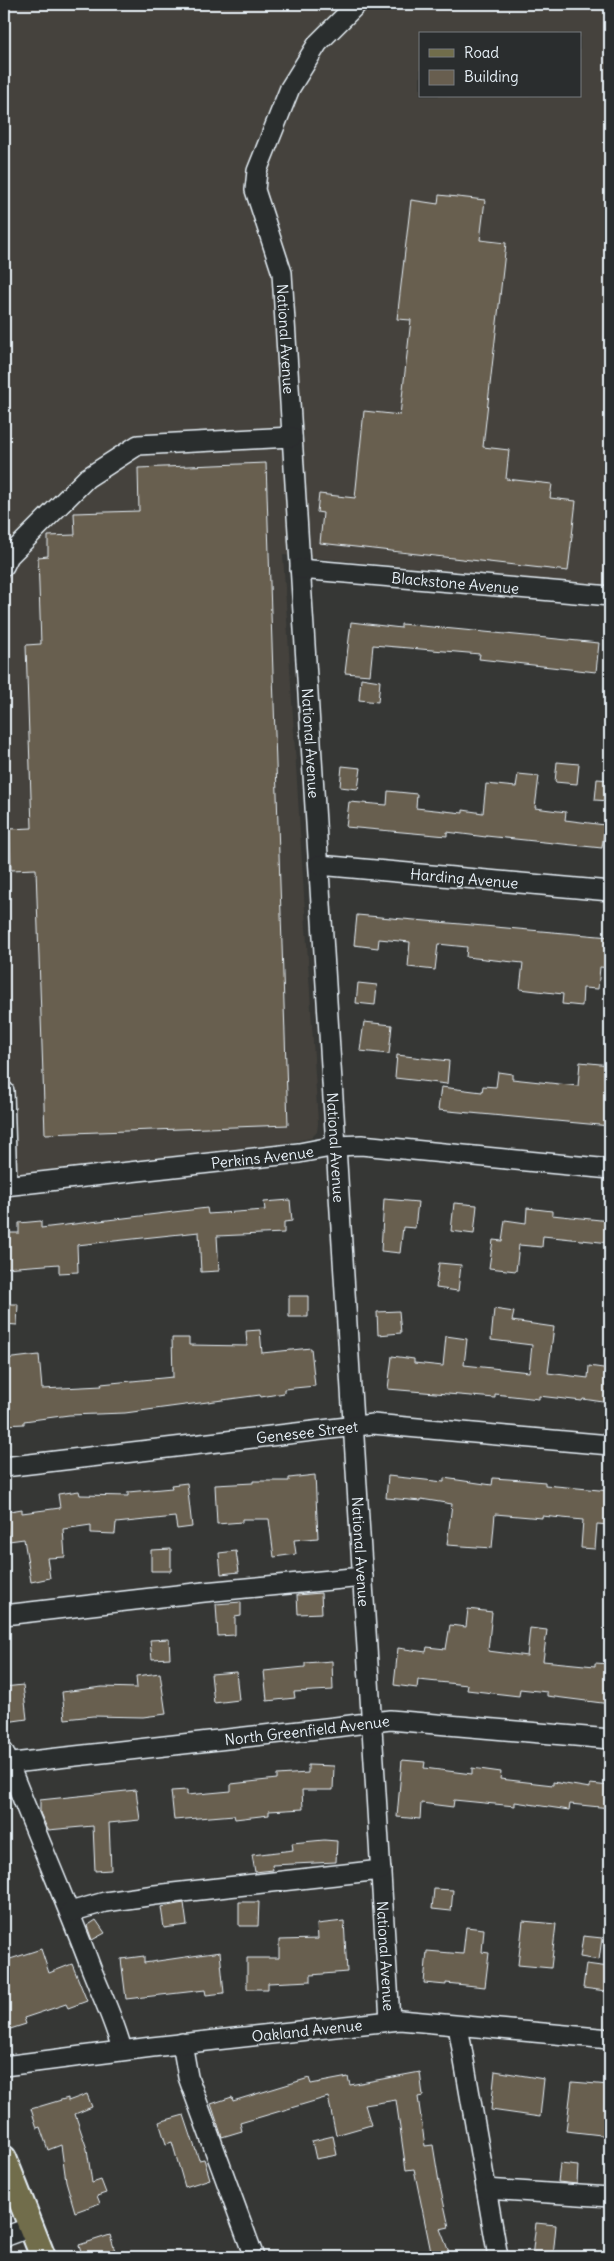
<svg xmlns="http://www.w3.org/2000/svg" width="614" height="2261" font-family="Delius,sans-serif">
<rect width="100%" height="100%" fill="#363735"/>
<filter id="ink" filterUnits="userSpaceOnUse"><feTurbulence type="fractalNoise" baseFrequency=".02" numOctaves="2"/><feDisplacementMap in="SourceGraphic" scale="10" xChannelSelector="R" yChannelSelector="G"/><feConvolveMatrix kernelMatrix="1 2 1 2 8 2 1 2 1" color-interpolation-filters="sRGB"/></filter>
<g filter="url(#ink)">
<path fill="#45433d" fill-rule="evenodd" d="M 4,4 L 610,4 L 610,586 L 283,555 L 318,1123 L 317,1132 L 311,1138 L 280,1144 L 4,1175 ZM 420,34 L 580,34 L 580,96 L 420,96 Z"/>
<path fill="#685e4f" stroke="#e8f1f8" d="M 439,195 L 485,200 L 480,240 L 506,243 L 483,447 L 509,450 L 506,479 L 552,484 L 550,498 L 576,501 L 568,571 L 320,543 L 323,513 L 317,512 L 319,494 L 355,498 L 364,411 L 400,415 L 411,320 L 397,319 L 411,200 L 438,204 Z
M 266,463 L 288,1125 L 45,1134 L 36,869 L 11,870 L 10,829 L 32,828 L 26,645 L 41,644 L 38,557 L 48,556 L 48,536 L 75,535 L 74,513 L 139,511 L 138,468 Z
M 351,622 L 401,628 L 401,624 L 599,643 L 596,672 L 479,659 L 480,654 L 373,645 L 370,675 L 345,673 Z
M 361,678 L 380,681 L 378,702 L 359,700 Z
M 557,762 L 579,764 L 577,784 L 555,782 Z
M 342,766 L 361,768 L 358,789 L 340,787 Z
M 518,774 L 539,776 L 535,808 L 566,812 L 565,820 L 605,825 L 602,848 L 486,836 L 486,837 L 447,832 L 447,836 L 346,827 L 349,802 L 387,805 L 388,791 L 417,794 L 416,808 L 463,813 L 463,810 L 483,813 L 486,784 L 516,787 Z
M 597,779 L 610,780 L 610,801 L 595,800 Z
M 357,915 L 610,937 L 610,968 L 600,967 L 598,989 L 583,988 L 582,1006 L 562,1004 L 563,994 L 520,989 L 523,963 L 466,957 L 467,947 L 438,944 L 435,970 L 408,967 L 410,942 L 379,939 L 378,948 L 354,945 Z
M 358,983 L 377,985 L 375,1005 L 356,1003 Z
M 364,1022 L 392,1025 L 389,1054 L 360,1051 Z
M 397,1055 L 449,1061 L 447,1084 L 395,1078 Z
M 580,1062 L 610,1065 L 610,1126 L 438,1110 L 441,1087 L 482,1092 L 483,1086 L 496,1087 L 498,1072 L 512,1074 L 512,1079 L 578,1086 Z
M 384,1199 L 418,1202 L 415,1228 L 403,1227 L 400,1253 L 381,1251 Z
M 290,1200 L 292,1221 L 284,1222 L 284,1233 L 217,1236 L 219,1271 L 201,1272 L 199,1232 L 77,1245 L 78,1272 L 59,1273 L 59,1264 L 4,1268 L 4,1233 L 19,1233 L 19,1223 L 41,1221 L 41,1228 L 207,1208 L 208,1214 L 265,1210 L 264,1202 Z
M 454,1203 L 477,1205 L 474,1234 L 451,1231 Z
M 527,1208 L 552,1211 L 552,1215 L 610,1221 L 610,1243 L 543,1236 L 542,1247 L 519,1245 L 516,1271 L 489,1268 L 493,1240 L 502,1241 L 505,1220 L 526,1223 Z
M 439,1263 L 461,1265 L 458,1291 L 436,1288 Z
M 289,1296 L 308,1296 L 308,1317 L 289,1317 Z
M 4,1304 L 18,1304 L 17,1325 L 4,1324 Z
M 494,1309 L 514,1312 L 512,1321 L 554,1327 L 548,1373 L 588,1378 L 589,1366 L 610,1369 L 610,1403 L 583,1399 L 582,1401 L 539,1396 L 539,1399 L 495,1394 L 495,1398 L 388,1389 L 392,1356 L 414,1359 L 414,1363 L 443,1366 L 446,1336 L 467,1339 L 464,1365 L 529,1372 L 532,1345 L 491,1340 Z
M 399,1311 L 401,1333 L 378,1335 L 377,1312 Z
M 260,1330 L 262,1353 L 311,1348 L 315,1386 L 284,1389 L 284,1393 L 261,1397 L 260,1395 L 125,1413 L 69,1415 L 24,1421 L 24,1424 L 4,1425 L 4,1359 L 39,1355 L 42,1389 L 102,1386 L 101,1384 L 173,1377 L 172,1338 L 189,1338 L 189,1345 L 247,1346 L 246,1331 Z
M 315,1475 L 318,1538 L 294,1540 L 296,1554 L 274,1557 L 269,1519 L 242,1519 L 242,1522 L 217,1524 L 215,1485 L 253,1483 L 253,1481 L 289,1481 L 289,1478 Z
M 388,1476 L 444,1482 L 444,1478 L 492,1485 L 493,1478 L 523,1480 L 545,1482 L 545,1485 L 610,1491 L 610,1525 L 597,1524 L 595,1549 L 581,1548 L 583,1520 L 542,1516 L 542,1518 L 495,1514 L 492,1548 L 447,1545 L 452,1504 L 421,1499 L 421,1501 L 386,1498 Z
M 187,1483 L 192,1527 L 177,1529 L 175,1517 L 116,1523 L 115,1534 L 91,1533 L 91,1525 L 63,1529 L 65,1557 L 47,1558 L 50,1578 L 31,1582 L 24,1539 L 9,1541 L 4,1512 L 22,1509 L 22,1513 L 60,1508 L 58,1494 L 79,1491 L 80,1495 L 128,1496 L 128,1492 L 172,1488 L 171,1485 Z
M 171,1549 L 171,1571 L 151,1571 L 151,1550 Z
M 236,1551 L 239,1572 L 221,1574 L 219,1553 Z
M 321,1593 L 322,1613 L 298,1614 L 297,1595 Z
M 241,1602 L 241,1616 L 235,1617 L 235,1635 L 218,1636 L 216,1604 Z
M 468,1609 L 492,1612 L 488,1651 L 527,1656 L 530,1628 L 547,1630 L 543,1661 L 595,1666 L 595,1663 L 610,1664 L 610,1704 L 547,1696 L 547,1692 L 520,1689 L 519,1696 L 467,1690 L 468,1685 L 418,1680 L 417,1688 L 394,1685 L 398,1648 L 426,1652 L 427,1647 L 446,1649 L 450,1625 L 466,1627 Z
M 169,1639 L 170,1658 L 152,1659 L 150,1640 Z
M 332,1661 L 333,1690 L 294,1692 L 295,1698 L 267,1701 L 264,1671 L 305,1667 L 305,1663 Z
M 236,1672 L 239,1700 L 214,1703 L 211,1674 Z
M 160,1673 L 166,1714 L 143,1717 L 93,1716 L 65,1719 L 62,1692 L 102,1687 L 137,1688 L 136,1676 Z
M 23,1685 L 27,1719 L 6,1722 L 4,1687 Z
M 402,1760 L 425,1762 L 424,1768 L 472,1774 L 472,1768 L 501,1772 L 500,1779 L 553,1785 L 553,1782 L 590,1788 L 590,1784 L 610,1786 L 610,1808 L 570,1804 L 569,1810 L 515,1802 L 515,1806 L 454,1800 L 453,1807 L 421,1803 L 420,1819 L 397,1817 Z
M 308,1765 L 334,1766 L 333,1790 L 302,1790 L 303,1809 L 269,1811 L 269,1815 L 235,1819 L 234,1815 L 174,1820 L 171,1791 L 187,1790 L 187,1795 L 231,1791 L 231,1784 L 277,1779 L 277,1775 L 308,1773 Z
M 136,1790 L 140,1820 L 109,1823 L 111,1870 L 95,1871 L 93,1826 L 48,1830 L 40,1813 L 40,1800 Z
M 324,1840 L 337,1841 L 336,1862 L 272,1865 L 273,1870 L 255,1872 L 252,1855 L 293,1850 L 292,1843 Z
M 434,1889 L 453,1890 L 451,1911 L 432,1909 Z
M 239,1902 L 259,1902 L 258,1926 L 239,1926 Z
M 184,1903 L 187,1925 L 164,1928 L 161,1907 Z
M 96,1920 L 105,1933 L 92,1940 L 87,1926 Z
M 344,1921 L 347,1972 L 311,1975 L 311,1981 L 268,1983 L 268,1989 L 247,1989 L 247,1958 L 279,1958 L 279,1940 L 318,1939 L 317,1924 Z
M 523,1921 L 556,1924 L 551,1968 L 518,1965 Z
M 466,1927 L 484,1929 L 482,1952 L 489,1953 L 485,1987 L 446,1983 L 446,1985 L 424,1983 L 427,1951 L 463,1954 Z
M 583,1936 L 602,1938 L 599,1960 L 580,1957 Z
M 41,1949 L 49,1973 L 72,1964 L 87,2001 L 68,2008 L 66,2004 L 24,2018 L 26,2024 L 4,2031 L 4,1961 Z
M 220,1952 L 224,1993 L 206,1995 L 205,1990 L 126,1999 L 121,1959 L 144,1956 L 144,1963 Z
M 586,1964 L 609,1967 L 606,1991 L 583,1988 Z
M 495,2071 L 544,2079 L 540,2117 L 491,2110 Z
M 420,2072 L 423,2096 L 418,2097 L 425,2146 L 433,2145 L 439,2182 L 449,2227 L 440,2229 L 451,2257 L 432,2257 L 414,2169 L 406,2170 L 396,2100 L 365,2105 L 371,2125 L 336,2135 L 328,2097 L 240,2123 L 242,2131 L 222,2137 L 211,2104 L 232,2097 L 233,2101 L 309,2078 L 311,2084 L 348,2077 L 350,2085 Z
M 572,2082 L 610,2085 L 610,2136 L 566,2131 Z
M 87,2094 L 92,2107 L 75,2114 L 87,2149 L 92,2183 L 101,2180 L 106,2193 L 97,2196 L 100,2203 L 75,2212 L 66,2181 L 61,2145 L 48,2150 L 40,2127 L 37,2128 L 31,2109 L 68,2098 L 68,2101 Z
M 184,2115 L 199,2160 L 204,2159 L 210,2179 L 185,2187 L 172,2142 L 166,2144 L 159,2122 Z
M 333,2136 L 337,2155 L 316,2159 L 312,2141 Z
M 560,2164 L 578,2166 L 577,2184 L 558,2182 Z
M 536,2223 L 556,2225 L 553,2257 L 532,2257 Z
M 110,2235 L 116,2254 L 106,2257 L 83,2257 L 79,2245 Z"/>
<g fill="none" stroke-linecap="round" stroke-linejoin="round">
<defs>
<g id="minor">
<path id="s1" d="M 357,4 L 318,43 L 290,88 L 257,171 L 255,190 L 282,273 L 390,2020"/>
<path d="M 4,566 L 9,556 L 87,478 L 138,445 L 292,437"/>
<path id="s2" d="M 300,569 L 610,596"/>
<path id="s3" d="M 319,865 L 610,891"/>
<path d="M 4,1091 L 7,1186"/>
<path id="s4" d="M 4,1186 L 299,1153 L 336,1146 L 361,1145 L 610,1169"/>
<path id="s5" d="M 4,1467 L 373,1424 L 610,1445"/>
<path d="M 4,1615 L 204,1592 L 363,1577"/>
<path d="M 4,1752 C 32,1825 64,1896 91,1968 C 102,1996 115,2022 122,2050"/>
<path id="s6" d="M 4,1764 L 335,1727 L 390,1720 L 610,1739"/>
<path d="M 70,1912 L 105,1902 L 155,1895 L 381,1870"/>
<path d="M 458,2026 L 498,2257"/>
<path d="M 182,2043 L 188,2077 L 254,2257"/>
<path id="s7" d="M 4,2066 L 152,2047 L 400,2020 L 610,2039"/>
<path d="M 486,2189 L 610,2197"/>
<path d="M 4,2237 L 31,2227"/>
</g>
<path id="major" d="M 4,2158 L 43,2257"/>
</defs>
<use href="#minor" stroke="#e8f1f8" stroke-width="22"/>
<use href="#major" stroke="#e8f1f8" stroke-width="28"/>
<use href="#minor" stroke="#2a2d2e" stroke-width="19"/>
<use href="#major" stroke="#716d4b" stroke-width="24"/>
</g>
</g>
<g text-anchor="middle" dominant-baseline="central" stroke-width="4" stroke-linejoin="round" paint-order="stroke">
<g font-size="15" fill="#e8f1f8" stroke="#2a2d2e">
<text stroke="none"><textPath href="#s1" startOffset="370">National Avenue</textPath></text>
<text stroke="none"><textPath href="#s2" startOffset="156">Blackstone Avenue</textPath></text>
<text stroke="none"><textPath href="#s1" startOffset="775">National Avenue</textPath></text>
<text stroke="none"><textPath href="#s3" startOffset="146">Harding Avenue</textPath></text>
<text stroke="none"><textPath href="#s1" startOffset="1180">National Avenue</textPath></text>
<text stroke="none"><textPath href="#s4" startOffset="260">Perkins Avenue</textPath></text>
<text stroke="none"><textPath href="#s5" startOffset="305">Genesee Street</textPath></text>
<text stroke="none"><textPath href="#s1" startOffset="1585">National Avenue</textPath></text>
<text stroke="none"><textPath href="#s6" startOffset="305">North Greenfield Avenue</textPath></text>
<text stroke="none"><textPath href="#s1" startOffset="1990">National Avenue</textPath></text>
<text stroke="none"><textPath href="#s7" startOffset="305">Oakland Avenue</textPath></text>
</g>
</g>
<rect width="614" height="2261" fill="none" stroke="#2a2d2e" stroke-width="20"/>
<rect x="10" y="10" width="594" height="2241" fill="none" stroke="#e8f1f8" stroke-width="2" filter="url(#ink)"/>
<rect x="419" y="32" width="162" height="65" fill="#2a2d2e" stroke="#767b7f"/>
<rect x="429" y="49" width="25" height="8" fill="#716d4b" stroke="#767b7f"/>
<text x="464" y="58" font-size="15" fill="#e8f1f8">Road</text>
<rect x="429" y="70" width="25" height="15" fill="#685e4f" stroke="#767b7f"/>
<text x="464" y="82" font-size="15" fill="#e8f1f8">Building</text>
</svg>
